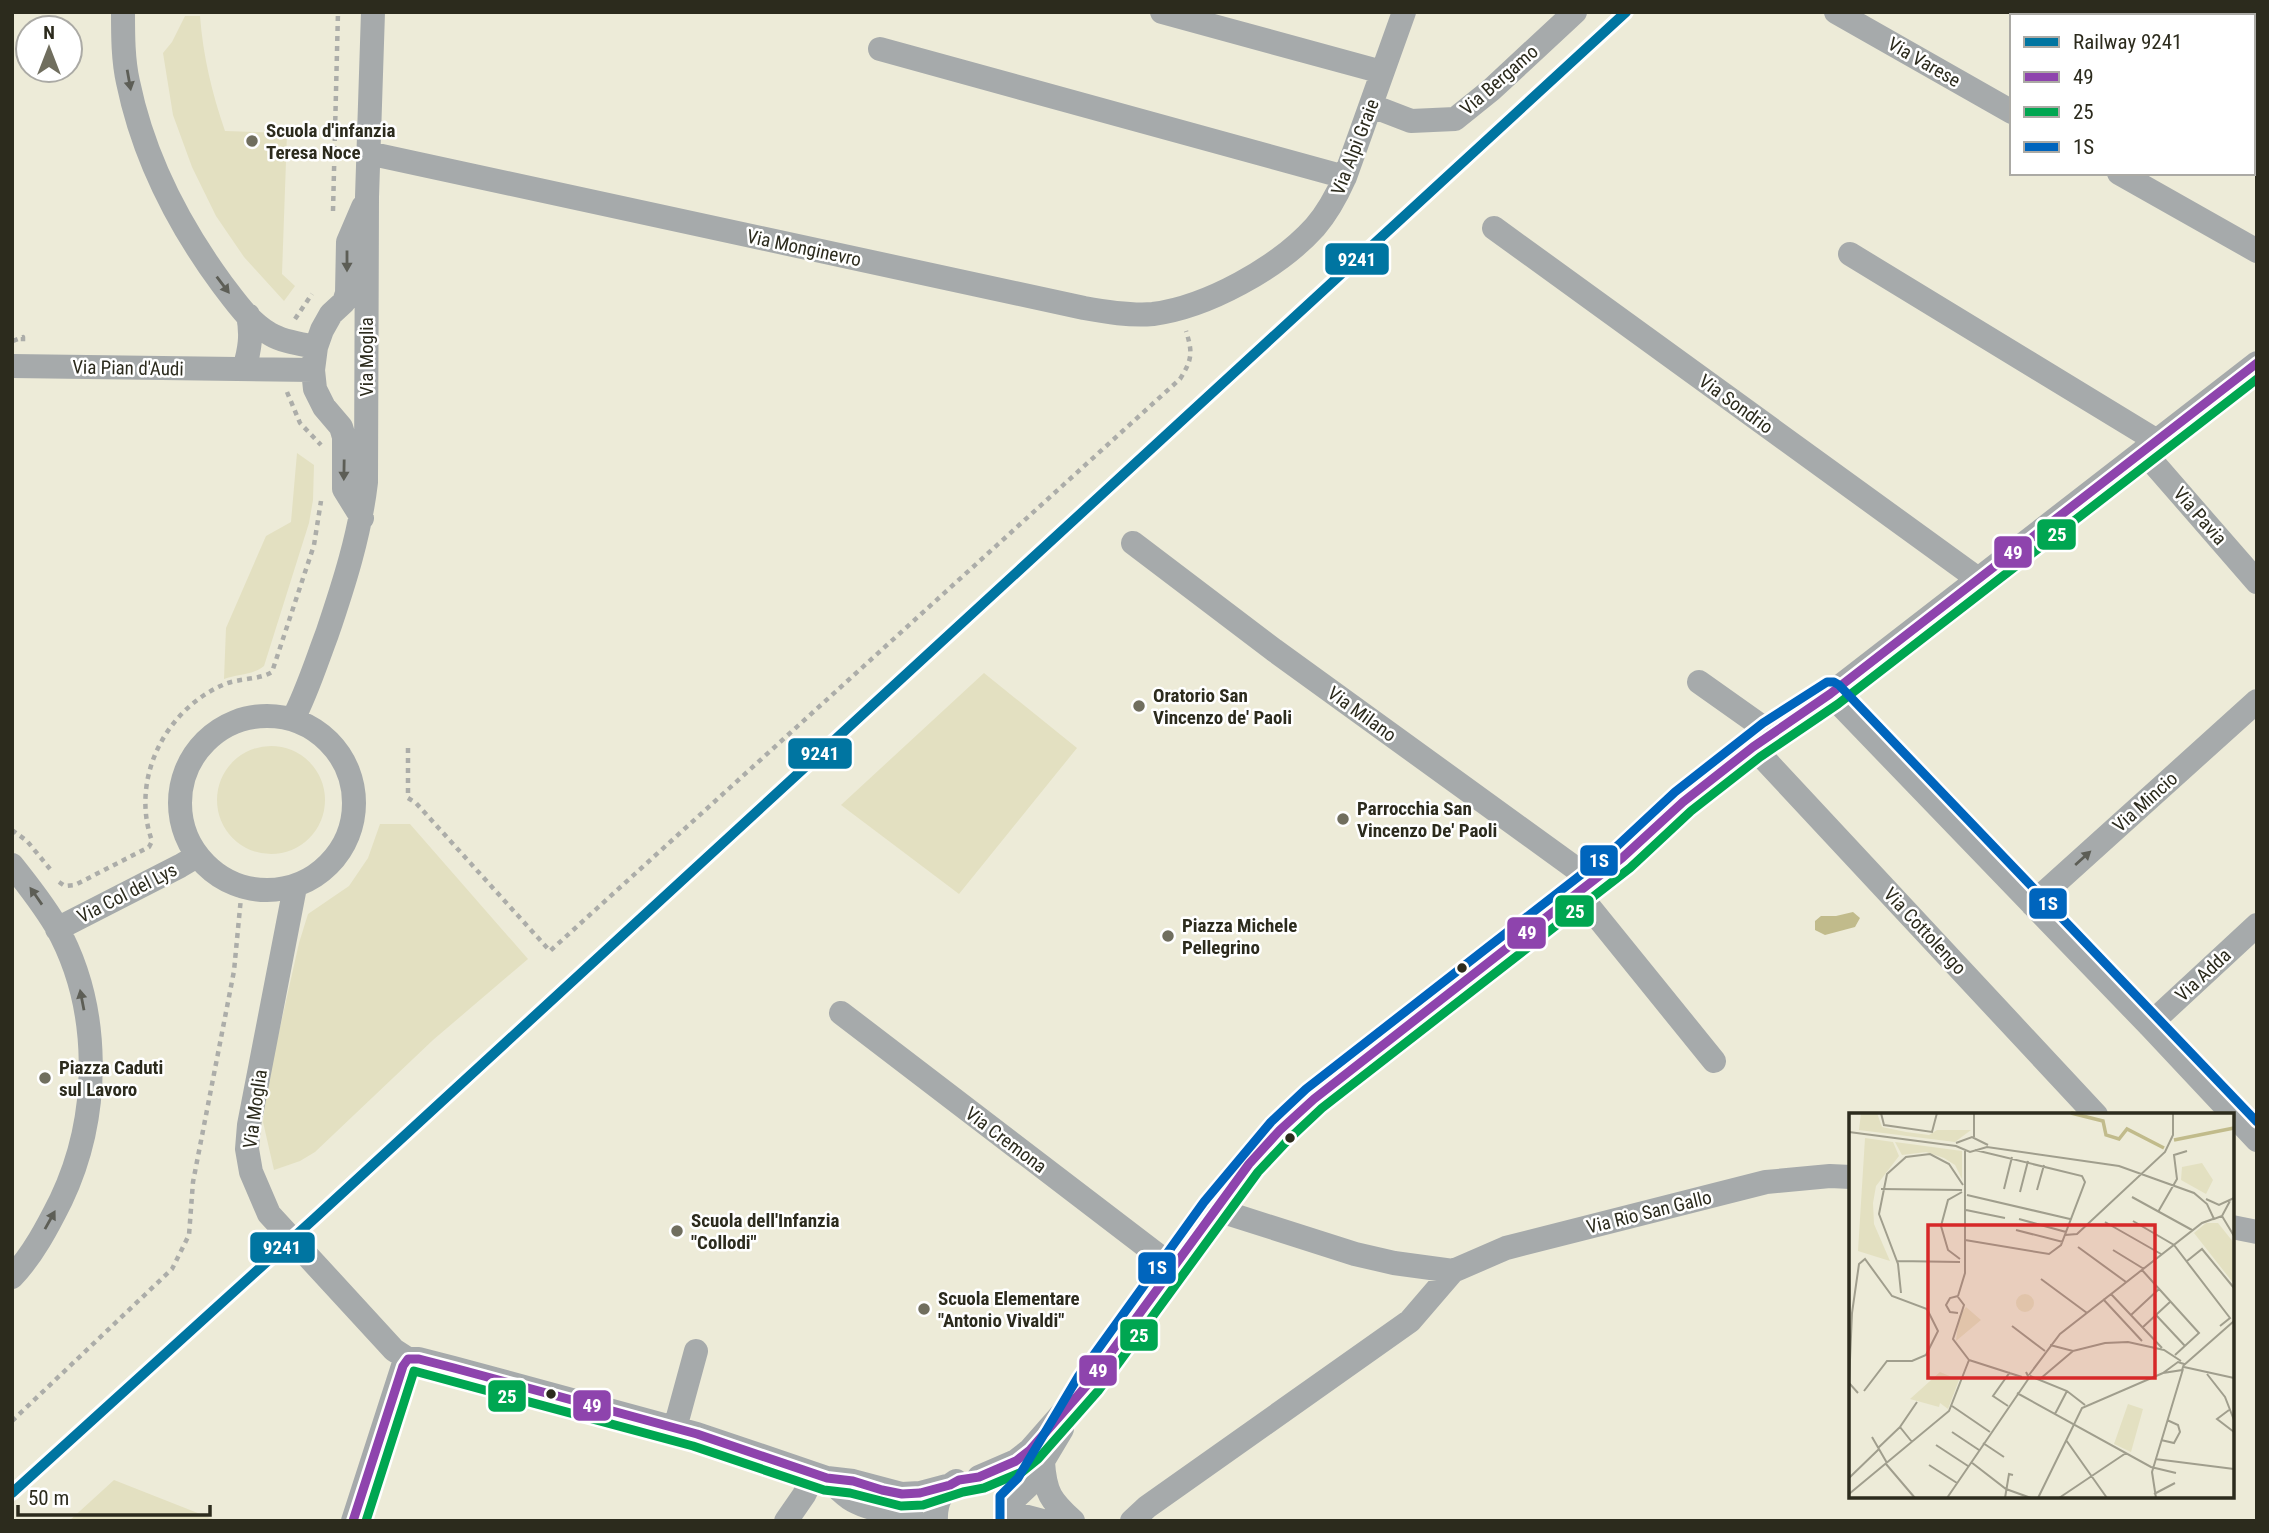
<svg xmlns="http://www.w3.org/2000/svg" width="2269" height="1533" font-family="'Roboto Condensed',sans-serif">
<rect width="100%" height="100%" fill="#edebd8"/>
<path fill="#e3e0c1" d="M 185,16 L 200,16 C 203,56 212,93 225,131 L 287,133 L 282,274 L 295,286 L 284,301 L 244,257 L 216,216 L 192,167 L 173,115 L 163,53 L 172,42 Z
M 297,453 L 314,465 L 313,500 L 309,523 L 264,666 C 253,675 237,674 224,679 L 226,628 L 266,536 L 291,522 Z
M 984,673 L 1077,748 L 959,894 L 841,805 Z
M217 800a54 54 0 1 1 108 0a54 54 0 1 1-108 0Z
M 380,824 L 410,824 L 528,959 L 433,1040 L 315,1152 L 300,1161 L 274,1170 L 263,1122 L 268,1081 L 299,943 L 308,914 L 349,886 L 368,858 Z
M 114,1480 L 218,1521 L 69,1521 Z"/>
<path fill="#c1bb8b" d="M 1853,912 L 1860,918 L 1855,927 L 1825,935 L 1815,930 L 1815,921 L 1821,916 L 1836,916 Z"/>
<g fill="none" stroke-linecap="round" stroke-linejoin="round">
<path stroke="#acada9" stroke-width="4.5" stroke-dasharray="5 5" stroke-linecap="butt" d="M 333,211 L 338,12
M 295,319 L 312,294
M 13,341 L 23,337 L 23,344
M 287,392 L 300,423 L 321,445
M 408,748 L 408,798 L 416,803 L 550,951 L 1180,379 C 1192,360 1193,353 1186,331
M 12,830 L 27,841 L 50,869
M 59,882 L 65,886 L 75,885 L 149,847 L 152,841 C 130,779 165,709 225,684 C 240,678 259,680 272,672 L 314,545 L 321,501
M 12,1421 L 172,1269 L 189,1235 L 193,1182 L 234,971 L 242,887"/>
<path stroke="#a6aaab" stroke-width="24" d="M 123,12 C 123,35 123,60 128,82 C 143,155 178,224 222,284 C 235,301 250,323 270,334 C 283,342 301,344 316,347
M 1162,12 L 1382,72
M 1836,12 L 2012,112
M 2133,12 L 2139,16
M 880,49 L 1345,177
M 2253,81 L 2257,83
M 1372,106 L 1411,121 L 1455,119 L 1491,90 L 1575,12
M 368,153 L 1084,308 C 1106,312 1130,316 1153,314 C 1207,307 1278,268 1315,227 C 1328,212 1337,195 1345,177 L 1404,12
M 2119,173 L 2257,251
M 1494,228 L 1978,579
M 1850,254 L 2157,441
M 12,366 L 313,370
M 244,369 C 250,349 252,335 248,315
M 2143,451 L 2257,582
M 362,518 L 344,489 L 344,437 L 341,427 L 324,407 L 315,389 L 313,370 L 316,347 L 322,330 L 331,314 L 344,302 L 347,293 L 348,242 L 363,207
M 1133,543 L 1274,650 L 1593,881
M 1699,682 L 1771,733
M 1830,694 L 2149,1025 L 2257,1140
M180 803a87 87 0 1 1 174 0a87 87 0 1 1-174 0Z
M 293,719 C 307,692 316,663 327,634 C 344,584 360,534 366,482 L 367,197 L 373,12
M 1753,747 L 2096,1115
M 12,865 C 28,885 43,904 56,926 C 102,1008 101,1116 61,1200 C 48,1226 33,1255 12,1277
M 295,887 L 249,1125 L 247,1149 L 251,1172 L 269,1214 L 394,1350 L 408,1359
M 1578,893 L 1714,1061
M 2032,904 L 2257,701
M 57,929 L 180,866 L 197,856
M 841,1013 L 1172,1266
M 2149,1025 L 2257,925
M 1214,1209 L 1355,1254 L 1394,1263 L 1453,1271 L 1506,1248 L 1766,1182 L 1830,1176 L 1851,1177
M 2232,1227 L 2257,1232
M 408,1359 L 419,1359 L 454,1368 L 697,1434 L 827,1478 L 853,1481 L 902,1494 L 920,1493 L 950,1485
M 675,1428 L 696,1351
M 1043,1462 C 1045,1493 1051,1501 1073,1521
M 979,1477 L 1016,1461 L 1030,1450 L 1088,1384 L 1214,1209 L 1249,1164 L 1280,1130 L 1314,1099 L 1622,858 L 1683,802 L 1753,747 L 1830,694 L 2257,363
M 827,1478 C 834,1485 841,1492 849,1498 C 867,1510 894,1512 915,1521
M 1011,1502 L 1028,1486 L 1062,1429
M 1013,1513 L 1043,1521
M 353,1521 L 403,1366 L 408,1359
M 786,1521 L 804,1495 L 814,1474
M 936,1521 C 935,1504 941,1490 956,1481
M 1132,1521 L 1147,1507 L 1410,1321 L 1453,1271"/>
<defs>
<path id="bus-1" d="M 353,1521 L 403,1366 L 408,1359 L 419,1359 L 454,1368 L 697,1434 L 827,1478 L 853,1481 L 882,1490 L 902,1494 L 920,1493 L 950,1485 L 959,1480 L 979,1477 L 1016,1461 L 1030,1450 L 1088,1384 L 1249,1164 L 1280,1130 L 1314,1099 L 1622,858 L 1683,802 L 1753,747 L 1830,694 L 2257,363"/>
<path id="bus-2" d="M 366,1521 L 414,1371 L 693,1446 L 824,1490 L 850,1493 L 901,1506 L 923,1505 L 963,1492 L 984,1488 L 1022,1472 L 1038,1459 L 1098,1391 L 1258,1172 L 1289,1139 L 1322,1108 L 1630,868 L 1691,811 L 1760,757 L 1838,704 L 2257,379"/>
<path id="bus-3" d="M 1000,1521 L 1000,1496 L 1018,1478 L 1078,1377 L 1204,1202 L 1271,1122 L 1306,1089 L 1614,849 L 1675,792 L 1763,723 L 1827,682 L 1834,682 L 1839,685 L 2257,1122"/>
</defs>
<use href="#bus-1" stroke="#fff" stroke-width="14"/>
<use href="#bus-2" stroke="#fff" stroke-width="14"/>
<use href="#bus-3" stroke="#fff" stroke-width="14"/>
<use href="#bus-1" stroke="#8e44ad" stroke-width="9"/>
<use href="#bus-2" stroke="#00a651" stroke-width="9"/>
<use href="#bus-3" stroke="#0065bd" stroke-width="9"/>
<defs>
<path id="rail-1" d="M 12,1493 L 315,1218 L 1626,12"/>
</defs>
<use href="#rail-1" stroke="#fff" stroke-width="16"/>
<use href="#rail-1" stroke="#0075a1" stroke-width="10"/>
</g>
<defs><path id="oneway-solid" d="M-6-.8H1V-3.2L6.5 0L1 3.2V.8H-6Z" transform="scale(1.75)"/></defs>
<g fill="#5d5e56">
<use href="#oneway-solid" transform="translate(129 80) rotate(80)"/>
<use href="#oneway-solid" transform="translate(347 261) rotate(90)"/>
<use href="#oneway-solid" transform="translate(223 285) rotate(53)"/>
<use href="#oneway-solid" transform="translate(344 470) rotate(91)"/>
<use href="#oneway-solid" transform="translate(2083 858) rotate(-42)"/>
<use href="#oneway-solid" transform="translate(36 896) rotate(-125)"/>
<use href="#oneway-solid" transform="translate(82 1000) rotate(-101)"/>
<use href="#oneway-solid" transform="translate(50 1220) rotate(-61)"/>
</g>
<g fill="#706e5e" stroke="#fff" stroke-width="2.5">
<circle cx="252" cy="141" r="7"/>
<circle cx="1139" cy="706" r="7"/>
<circle cx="1343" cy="819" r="7"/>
<circle cx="1168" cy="936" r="7"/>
<circle cx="45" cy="1078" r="7"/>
<circle cx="677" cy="1231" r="7"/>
<circle cx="924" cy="1309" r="7"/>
</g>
<g fill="#2c2b1d" stroke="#fff" stroke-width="2.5">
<circle cx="1462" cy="968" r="6"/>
<circle cx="1290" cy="1138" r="6"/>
<circle cx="551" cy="1394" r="6"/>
</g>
<g text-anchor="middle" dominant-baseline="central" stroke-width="5" stroke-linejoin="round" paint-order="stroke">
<g font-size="19" fill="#2c2b1d" stroke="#fff">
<text transform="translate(1924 62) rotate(30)">Via Varese</text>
<text transform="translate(1499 80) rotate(-41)">Via Bergamo</text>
<text transform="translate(1355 147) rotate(-69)">Via Alpi Graie</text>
<text transform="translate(804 248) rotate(12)">Via Monginevro</text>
<text transform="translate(366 357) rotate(-90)">Via Moglia</text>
<text transform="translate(128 368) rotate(1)">Via Pian d'Audi</text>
<text transform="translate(1736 404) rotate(36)">Via Sondrio</text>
<text transform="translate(2200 516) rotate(49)">Via Pavia</text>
<text transform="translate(1362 714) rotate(36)">Via Milano</text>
<text transform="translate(2145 802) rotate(-42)">Via Mincio</text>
<text transform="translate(127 893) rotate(-27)">Via Col del Lys</text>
<text transform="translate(1925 931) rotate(47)">Via Cottolengo</text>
<text transform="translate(2203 975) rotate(-43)">Via Adda</text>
<text transform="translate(255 1109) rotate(-82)">Via Moglia</text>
<text transform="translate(1006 1140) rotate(37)">Via Cremona</text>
<text transform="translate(1649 1212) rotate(-14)">Via Rio San Gallo</text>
</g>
<g font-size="19" font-weight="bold" fill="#2c2b1d" stroke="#fff" text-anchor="start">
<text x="266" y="130">Scuola d'infanzia<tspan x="266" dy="22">Teresa Noce</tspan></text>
<text x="1153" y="695">Oratorio San<tspan x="1153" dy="22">Vincenzo de' Paoli</tspan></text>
<text x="1357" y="808">Parrocchia San<tspan x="1357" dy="22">Vincenzo De' Paoli</tspan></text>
<text x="1182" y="925">Piazza Michele<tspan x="1182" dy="22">Pellegrino</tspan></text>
<text x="59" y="1067">Piazza Caduti<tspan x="59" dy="22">sul Lavoro</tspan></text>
<text x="691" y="1220">Scuola dell'Infanzia<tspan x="691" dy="22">"Collodi"</tspan></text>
<text x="938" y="1298">Scuola Elementare<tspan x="938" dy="22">"Antonio Vivaldi"</tspan></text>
</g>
</g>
<g transform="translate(1849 1113)">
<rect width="385" height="385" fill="#edebd8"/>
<path d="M 12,0 L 28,0 L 33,14 L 57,19 L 80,22 L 88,17 L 122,17 L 106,29 L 10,17 ZM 16,25 L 44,29 L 50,43 L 27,73 L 24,90 L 25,111 L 41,148 L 9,138 ZM 46,29 L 113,38 L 113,66 L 106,52 L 95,45 L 77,39 L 53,42 ZM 353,50 L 364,67 L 357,81 L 332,67 L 333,54 ZM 357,110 L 369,110 L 385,130 L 385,171 L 345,120 ZM167 190a9 9 0 1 1 18 0a9 9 0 1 1-18 0ZM 117,194 L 132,207 L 107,228 L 110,203 ZM 91,259 L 110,267 L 99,296 L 91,290 L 90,294 L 61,286 ZM 279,291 L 294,296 L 282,339 L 265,331 Z" fill="#e3e0c1"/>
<path fill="none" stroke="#c1bb8b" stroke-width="3.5" d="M 222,0 L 254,8 L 257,22 L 270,26 L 278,16 L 315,35M 325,27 L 385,15"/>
<path fill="none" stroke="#a09e8d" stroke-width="2" d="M 32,0 L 35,12 L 83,19 L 88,0M 125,0 L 125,24M 0,19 L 107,33 L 121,39 L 138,34 L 270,53 L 345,80 L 358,91 L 365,106 L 373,103 L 381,88M 107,30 L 123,24 L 139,32M 32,76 L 113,77M 155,76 L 163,44M 188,77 L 195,52M 171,79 L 179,48M 118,82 L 221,106M 283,84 L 343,117M 357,86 L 370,92 L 385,85M 117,97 L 156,105M 309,99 L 328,66 L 325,42 L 338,38M 373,103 L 385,123M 170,106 L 217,119M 284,108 L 325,132 L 381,205 L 371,213M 256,109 L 312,141M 167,117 L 214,129M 216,122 L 228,121 L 316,39 L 324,22 L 324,0M 116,127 L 200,141 L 212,132 L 236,69 L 233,63 L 126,37M 229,134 L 277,169M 264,137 L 295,156M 111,146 L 99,137 L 92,113 L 99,87 L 113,79M 48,148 L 111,149M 338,148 L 353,136 L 385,175M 293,157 L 350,220 L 326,242M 192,166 L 238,200M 52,180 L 49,151 L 30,101 L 38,61 L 57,44 L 81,41 L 100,51 L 114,72M 262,181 L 313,235M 109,183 L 116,160 L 116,36M 109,183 L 101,185 L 97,192 L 101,199 L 109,200M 109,184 L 115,192 L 104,226 L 120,247M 254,186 L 293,228M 282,202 L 310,176M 307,202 L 336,233M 163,213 L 196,238M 294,214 L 322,188M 201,232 L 224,238 L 256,230 L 279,229 L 315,237 L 332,248M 120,247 L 173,264M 335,252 L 385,208M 335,254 L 385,265M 358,261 L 376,284 L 385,307M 180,262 L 211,221 L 353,110 L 364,106M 181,263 L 218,278 L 236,292M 191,266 L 224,238M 9,280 L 0,270 L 3,200 L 10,151 L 16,146 L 43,183 L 78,196 L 89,218 L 77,242 L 63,248 L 38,248 L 15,278M 168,280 L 302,354 L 327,360M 103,293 L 141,319M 159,293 L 144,283 L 161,259M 380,297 L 368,306 L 385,319M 206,301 L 218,278M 103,319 L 130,337M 23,324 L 38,350M 217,327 L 258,385M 312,327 L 325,330 L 331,319 L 329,312 L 318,307M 63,329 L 51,314 L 68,289M 134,330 L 155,344M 87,332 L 119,353M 29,335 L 51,314M 306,346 L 385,356M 122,349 L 157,376 L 182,385M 37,351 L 66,385M 80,352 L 108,370M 0,365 L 30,336M 0,381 L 100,298 L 120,247M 305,381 L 326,370M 98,385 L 180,265 L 177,259M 156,385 L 160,361 L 164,362M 189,385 L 233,295 L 314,260 L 333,257 L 335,251 L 329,249 L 314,260M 210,385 L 277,340M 307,385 L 303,359 L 334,256"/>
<path fill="#d62828" fill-opacity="0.15" stroke="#d62828" stroke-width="3.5" d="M 79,112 L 306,112 L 306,265 L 79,265 Z"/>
<rect width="385" height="385" fill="none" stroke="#2c2b1d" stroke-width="3.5"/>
</g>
<g stroke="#fff" stroke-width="2.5">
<rect x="1324" y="242" width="66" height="34" rx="7" fill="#0075a1"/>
<rect x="2036" y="518" width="41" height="33" rx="7" fill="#00a651"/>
<rect x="1993" y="535" width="40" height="34" rx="7" fill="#8e44ad"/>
<rect x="787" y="737" width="66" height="33" rx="7" fill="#0075a1"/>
<rect x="1579" y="844" width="40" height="33" rx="7" fill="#0065bd"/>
<rect x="2028" y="887" width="40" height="33" rx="7" fill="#0065bd"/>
<rect x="1554" y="894" width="41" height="34" rx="7" fill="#00a651"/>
<rect x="1506" y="916" width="41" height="34" rx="7" fill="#8e44ad"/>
<rect x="249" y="1231" width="67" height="33" rx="7" fill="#0075a1"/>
<rect x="1137" y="1251" width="40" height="34" rx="7" fill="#0065bd"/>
<rect x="1119" y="1318" width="40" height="34" rx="7" fill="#00a651"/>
<rect x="1078" y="1354" width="40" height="33" rx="7" fill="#8e44ad"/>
<rect x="487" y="1379" width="40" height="34" rx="7" fill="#00a651"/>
<rect x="572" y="1389" width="40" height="33" rx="7" fill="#8e44ad"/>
</g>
<g font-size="19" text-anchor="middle" font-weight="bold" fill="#fff">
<text x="1357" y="266">9241</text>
<text x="2057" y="541">25</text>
<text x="2013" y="559">49</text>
<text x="820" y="760">9241</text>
<text x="1599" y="867">1S</text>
<text x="2048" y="910">1S</text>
<text x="1575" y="918">25</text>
<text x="1527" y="939">49</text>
<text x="282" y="1254">9241</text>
<text x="1157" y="1274">1S</text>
<text x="1139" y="1342">25</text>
<text x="1098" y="1377">49</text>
<text x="507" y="1403">25</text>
<text x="592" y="1412">49</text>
</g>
<rect width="2269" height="1533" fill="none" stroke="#2c2b1d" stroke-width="28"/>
<rect x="2010" y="14" width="245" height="161" fill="#ffffff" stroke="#abaaa5" stroke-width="2"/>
<rect x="2024" y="37" width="35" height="10" fill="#0075a1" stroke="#abaaa5" stroke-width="2"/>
<text x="2073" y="49" font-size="21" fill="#2c2b1d">Railway 9241</text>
<rect x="2024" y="72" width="35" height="10" fill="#8e44ad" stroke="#abaaa5" stroke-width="2"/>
<text x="2073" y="84" font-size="21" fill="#2c2b1d">49</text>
<rect x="2024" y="107" width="35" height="10" fill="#00a651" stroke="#abaaa5" stroke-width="2"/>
<text x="2073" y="119" font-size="21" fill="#2c2b1d">25</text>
<rect x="2024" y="142" width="35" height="10" fill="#0065bd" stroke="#abaaa5" stroke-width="2"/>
<text x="2073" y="154" font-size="21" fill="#2c2b1d">1S</text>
<g transform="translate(49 49)"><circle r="33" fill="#ffffff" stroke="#abaaa5" stroke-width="2"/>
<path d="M0-5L12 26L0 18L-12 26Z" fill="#706e5e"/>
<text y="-10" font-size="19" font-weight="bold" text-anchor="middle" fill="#2c2b1d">N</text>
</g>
<path d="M18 1505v10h192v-10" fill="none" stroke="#2c2b1d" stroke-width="3.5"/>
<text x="28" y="1505" font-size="21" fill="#2c2b1d" stroke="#ffffff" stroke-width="5" paint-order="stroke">50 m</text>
</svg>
